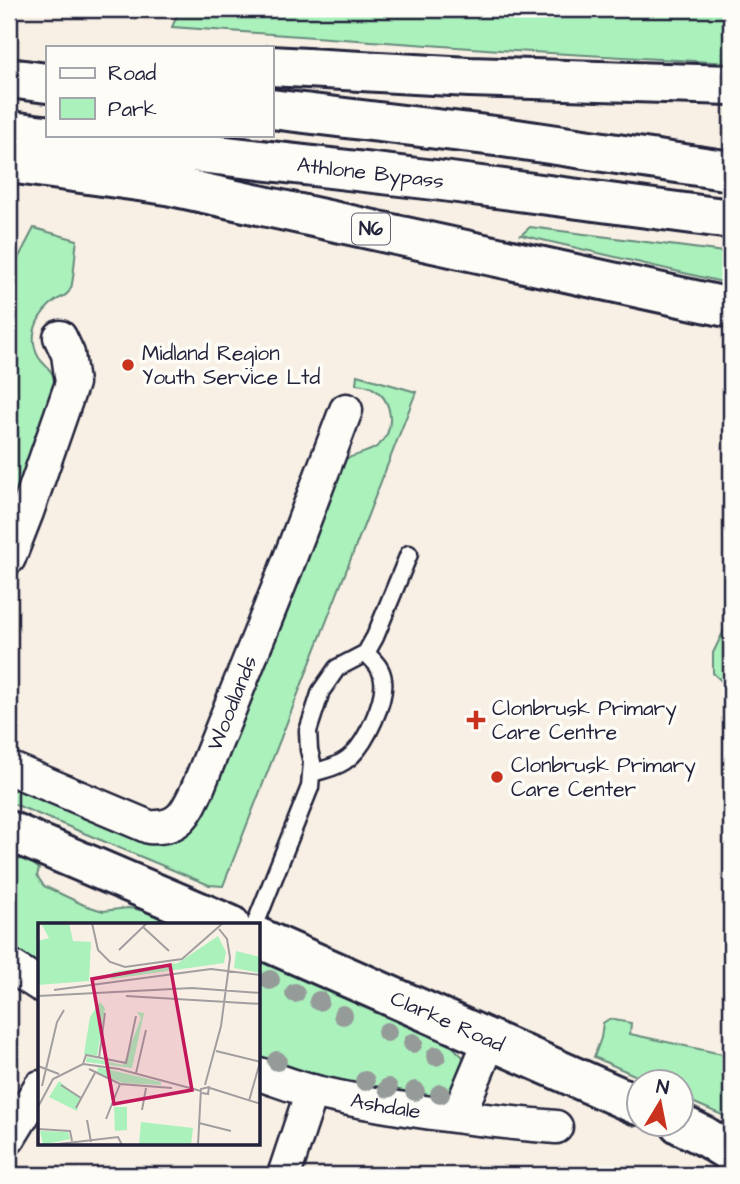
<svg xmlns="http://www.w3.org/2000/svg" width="740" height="1184" font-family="'Architects Daughter',sans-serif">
<rect width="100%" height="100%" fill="#f8f0e4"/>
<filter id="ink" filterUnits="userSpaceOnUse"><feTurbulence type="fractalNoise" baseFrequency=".0143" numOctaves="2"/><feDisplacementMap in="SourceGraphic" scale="14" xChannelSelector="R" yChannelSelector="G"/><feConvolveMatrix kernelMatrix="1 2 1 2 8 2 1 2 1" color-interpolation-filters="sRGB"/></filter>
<g filter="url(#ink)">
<path fill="#abf1bc" stroke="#668a7c" stroke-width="2" d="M 180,9 L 731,9 L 731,63 L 514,51 L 172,27 Z
M 530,227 L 731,253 L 731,284 L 521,235 Z
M 34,228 L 77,240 C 75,251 74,279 71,288 C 68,296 61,297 55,301 C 40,312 30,330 35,348 C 38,362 47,364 53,375 C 54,375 57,384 57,385 L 9,529 L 9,276 Z
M 357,375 L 416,392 L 223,886 L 209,885 L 9,802 L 9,790 L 13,792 L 17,784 L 160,841 L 343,460 C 353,455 370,453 379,445 C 396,429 393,399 372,388 C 367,385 362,385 356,384 Z
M 729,620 L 731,620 L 731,675 L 729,688 L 713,673 L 713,653 Z
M 9,851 L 31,861 L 39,869 L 37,876 L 44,886 L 84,905 L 103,911 L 128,908 L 135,909 L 145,911 L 176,925 L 40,925 L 40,967 L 9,949 Z
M 259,961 L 344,996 L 452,1046 L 463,1057 L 464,1065 L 453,1096 L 443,1103 L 357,1089 L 259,1061 Z
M 609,1019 L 631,1023 L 630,1034 L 731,1056 L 731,1119 L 681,1097 L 680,1082 L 650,1082 L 594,1057 L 601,1038 L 603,1023 Z"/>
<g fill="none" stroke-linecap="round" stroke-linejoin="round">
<defs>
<path id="lane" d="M 312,773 C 326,769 341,766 352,755 C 366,742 386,700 383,680 C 382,668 374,661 366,653
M 255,925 L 310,787 L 312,762 L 309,750 L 308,731 L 321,691 L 337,668 L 366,653 L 375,637 L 409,554"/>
<g id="street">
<path d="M 9,558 L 27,512 L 72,383 L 68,354 L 60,337"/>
<path id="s1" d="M 9,768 L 149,827 C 179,829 186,814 197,790 L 285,571 L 346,410"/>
<path d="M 9,965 L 40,985"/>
<path id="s2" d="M 259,1074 C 278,1080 296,1088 316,1092 C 394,1110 475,1120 556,1127"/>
<path d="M 460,1116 L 464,1102 L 490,1040"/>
<path d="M 9,1138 L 40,1087"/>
<path d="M 284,1175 L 312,1091"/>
</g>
<g id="secondary">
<path d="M 9,831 L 230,925"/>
<path id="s3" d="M 259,938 L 638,1105"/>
<path d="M 680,1124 L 704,1136 L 731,1153"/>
</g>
<g id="highway">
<path d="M 271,66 L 469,77 L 731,85"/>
<path d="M 9,78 L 47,83"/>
<path d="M 271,109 L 503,137 L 731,171"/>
<path id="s4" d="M 9,131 L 435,180 L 731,219"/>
<path d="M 9,163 L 167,185 L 731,308"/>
</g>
</defs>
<use href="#lane" stroke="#22223b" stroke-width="21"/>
<use href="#street" stroke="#22223b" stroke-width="37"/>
<use href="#secondary" stroke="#22223b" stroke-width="44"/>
<use href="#highway" stroke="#22223b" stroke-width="44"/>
<use href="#lane" stroke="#fdfcf7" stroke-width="16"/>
<use href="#street" stroke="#fdfcf7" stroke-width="32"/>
<use href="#secondary" stroke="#fdfcf7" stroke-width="38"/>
<use href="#highway" stroke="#fdfcf7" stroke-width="38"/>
</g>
<g fill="#959b99">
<circle cx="270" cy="980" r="10"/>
<circle cx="295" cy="993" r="10"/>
<circle cx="319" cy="1001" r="10"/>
<circle cx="343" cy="1015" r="10"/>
<circle cx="387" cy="1032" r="10"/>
<circle cx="413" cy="1043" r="10"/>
<circle cx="436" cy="1056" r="10"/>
<circle cx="277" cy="1061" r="10"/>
<circle cx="365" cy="1081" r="10"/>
<circle cx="388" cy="1088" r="10"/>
<circle cx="415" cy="1091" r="10"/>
<circle cx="440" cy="1094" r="10"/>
</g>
</g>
<g fill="#c8321e" stroke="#fdfcf7" stroke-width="2.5">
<circle cx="128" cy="365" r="7"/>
<path d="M472.5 709.5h7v7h7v7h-7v7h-7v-7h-7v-7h7z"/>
<circle cx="497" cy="777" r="7"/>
</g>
<g text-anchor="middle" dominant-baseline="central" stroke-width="7" stroke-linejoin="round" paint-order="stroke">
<rect fill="#fdfcf7" stroke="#646373" stroke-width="2" x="352" y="213.5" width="38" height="31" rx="5"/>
<g font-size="19" font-weight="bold" fill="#22223b">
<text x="371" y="229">N6</text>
</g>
<g font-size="21" fill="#22223b" stroke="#fdfcf7">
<text stroke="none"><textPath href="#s4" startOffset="364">Athlone Bypass</textPath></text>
<text stroke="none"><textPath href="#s1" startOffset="312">Woodlands</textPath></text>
<text stroke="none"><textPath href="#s3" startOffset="206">Clarke Road</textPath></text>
<text stroke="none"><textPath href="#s2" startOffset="131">Ashdale</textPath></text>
</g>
<g font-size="21" fill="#22223b" stroke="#fdfcf7" text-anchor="start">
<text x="142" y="353">Midland Region<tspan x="142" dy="24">Youth Service Ltd</tspan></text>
<text x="492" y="708">Clonbrusk Primary<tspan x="492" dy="24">Care Centre</tspan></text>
<text x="511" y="765">Clonbrusk Primary<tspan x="511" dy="24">Care Center</tspan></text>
</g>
</g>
<g transform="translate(38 923)">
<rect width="222" height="222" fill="#f8f0e4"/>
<path d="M 3,0 L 31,0 L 35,18 L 53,19 L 51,58 L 0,62 L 0,18 L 11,15 ZM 180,13 L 188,29 L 186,40 L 73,56 L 75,49 L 140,40 ZM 198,28 L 222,34 L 222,50 L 196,45 ZM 62,79 L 67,85 L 59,133 L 46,131 L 52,94 ZM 99,89 L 106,90 L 94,145 L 48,139 L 49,134 L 85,142 L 103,95 ZM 60,144 L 123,159 L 123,162 L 85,160 L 59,150 ZM 21,158 L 42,175 L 39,188 L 11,174 ZM 76,184 L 89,184 L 89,207 L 77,208 ZM 103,199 L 155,205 L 153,222 L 101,222 ZM 2,208 L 30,209 L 32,216 L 5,222 Z" fill="#abf1bc"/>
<path fill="none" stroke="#a29ea0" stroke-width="2" d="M 54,0 L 60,27 L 72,39 L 87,44 L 144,36 L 185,0M 105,4 L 131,28M 81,27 L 109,0M 16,67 L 173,46 L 223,52M 0,73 L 154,65 L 223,70M 88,73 L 223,81M 178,128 L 223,139M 61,135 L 67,90M 45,141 L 48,132 L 88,140 L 98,93M 0,143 L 21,151M 51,146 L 82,161 L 134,165M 98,150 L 108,107M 23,162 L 43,175M 167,162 L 183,103 L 192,35 L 189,16 L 181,6M 4,163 L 19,99 L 26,87M 172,165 L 223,181M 211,178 L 222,139M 0,184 L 15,156 L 45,141 L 81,146 L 163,168M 38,185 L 58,148M 104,187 L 108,165M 68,196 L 82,161M 49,197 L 53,219M 161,200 L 193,208M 0,206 L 32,208 L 34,218M 12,222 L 80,214 L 84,222M 160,222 L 163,166 L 171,164 L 170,171 L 164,170"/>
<path fill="#c2185b" fill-opacity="0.15" stroke="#c2185b" stroke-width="3.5" d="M 132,42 L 154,167 L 76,181 L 54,56 Z"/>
<rect width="222" height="222" fill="none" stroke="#22223b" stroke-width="3.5"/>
</g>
<rect width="740" height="1184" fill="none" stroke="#fdfcf7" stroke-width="35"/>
<rect x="18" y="18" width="705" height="1149" fill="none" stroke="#22223b" stroke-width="2.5" filter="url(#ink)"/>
<rect x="46" y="46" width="228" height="91" fill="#fdfcf7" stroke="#a5a5ac" stroke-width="2"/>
<rect x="60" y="68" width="35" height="10" fill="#fdfcf7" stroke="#a5a5ac" stroke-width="2"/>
<text x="108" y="80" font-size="21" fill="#22223b">Road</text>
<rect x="60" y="98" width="35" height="21" fill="#abf1bc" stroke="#a5a5ac" stroke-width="2"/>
<text x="108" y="116" font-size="21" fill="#22223b">Park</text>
<g transform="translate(660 1103) rotate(10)"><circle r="33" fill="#fdfcf7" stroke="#a5a5ac" stroke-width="2"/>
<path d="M0-5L12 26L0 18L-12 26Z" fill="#c8321e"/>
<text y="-10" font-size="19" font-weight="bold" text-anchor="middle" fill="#22223b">N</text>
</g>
</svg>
